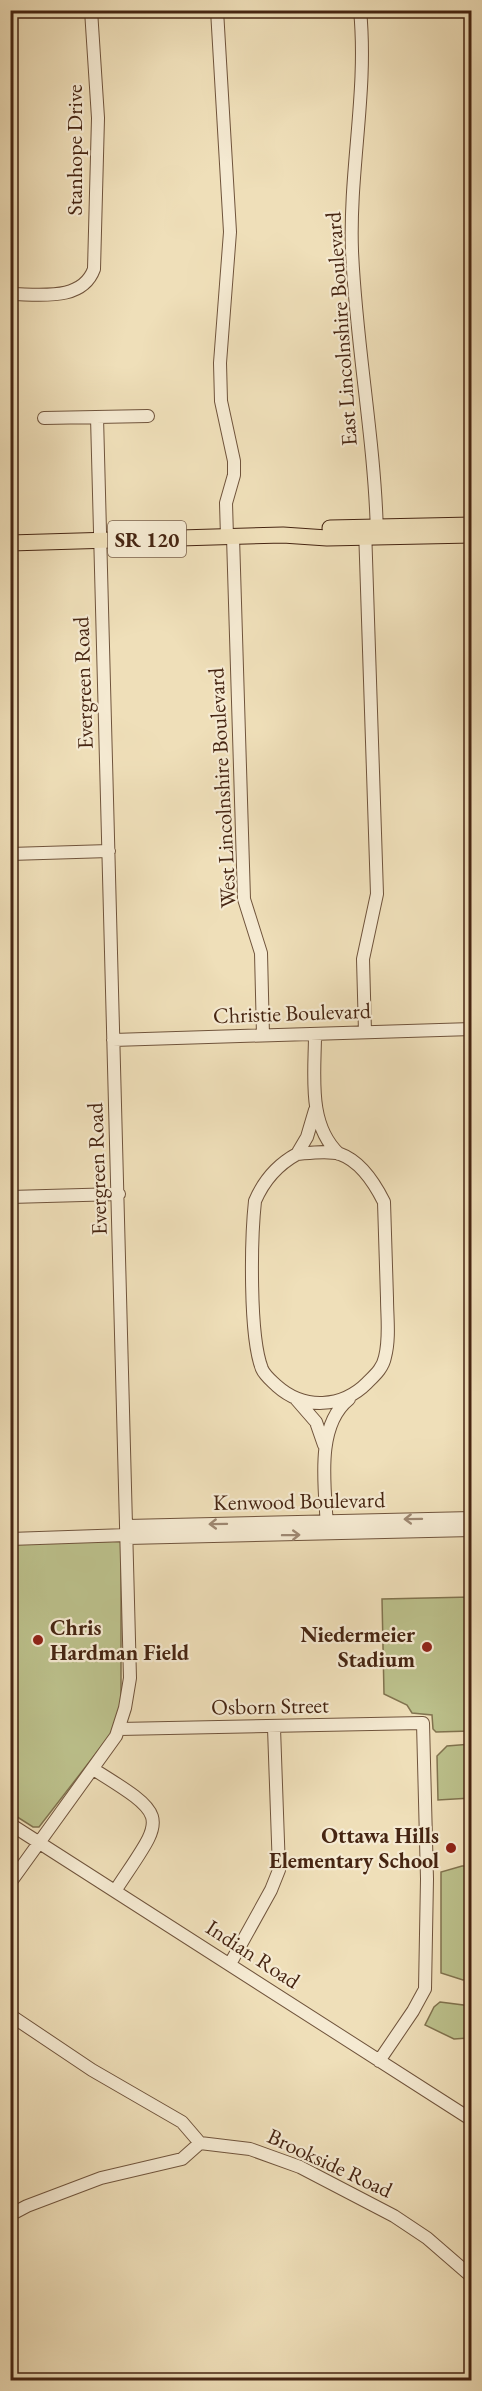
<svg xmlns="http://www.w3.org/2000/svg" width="482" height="2391" font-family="'EB Garamond',serif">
<rect width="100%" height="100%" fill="#efdfb9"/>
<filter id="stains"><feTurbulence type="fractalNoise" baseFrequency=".00333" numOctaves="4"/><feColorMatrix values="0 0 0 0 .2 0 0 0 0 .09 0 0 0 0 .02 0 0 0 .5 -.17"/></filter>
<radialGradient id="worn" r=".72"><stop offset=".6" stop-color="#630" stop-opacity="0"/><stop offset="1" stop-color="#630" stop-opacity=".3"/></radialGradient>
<path fill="#bcc18c" stroke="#81734f" stroke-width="1.5" d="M 121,1541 L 121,1705 L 111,1734 L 39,1827 L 33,1827 L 11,1813 L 11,1544 Z
M 471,1597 L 471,1731 L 436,1732 L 433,1729 L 432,1715 L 412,1713 L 407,1705 L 384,1694 L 382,1599 Z
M 471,1744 L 471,1798 L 438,1800 L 437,1756 L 447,1746 Z
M 462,1866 L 472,1866 L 471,1979 L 463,1980 L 441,1973 L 441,1872 Z
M 440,2002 L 471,2006 L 471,2033 L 468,2038 L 454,2039 L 425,2025 L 434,2007 Z"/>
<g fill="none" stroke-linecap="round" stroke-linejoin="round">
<defs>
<path id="minor" d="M 217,10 L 230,232 L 220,363 L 221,401 L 234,461 L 234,475 L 226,503 L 227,537
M 360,10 C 368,91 349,170 352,251 C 356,346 375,440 377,535
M 10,294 C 39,294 82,302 94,269 L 98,118 L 91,10
M 44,418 L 148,416
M 233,537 L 244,899 L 261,953 L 263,1035
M 10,854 L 109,851
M 365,1032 L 363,959 L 377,894 L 365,528
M 315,1034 C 315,1074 307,1124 339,1154
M 113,1040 L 472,1029
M 297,1154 C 309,1153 328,1150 340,1154 C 360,1161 375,1184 384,1202 C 385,1234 386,1266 387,1298 C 387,1317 390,1338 385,1357 C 383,1368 375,1375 367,1383 C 342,1408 304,1410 277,1386 C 272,1381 265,1376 262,1369 C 249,1336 251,1238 255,1201 C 264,1180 277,1165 297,1154 Z
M 297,1154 L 307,1137 L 315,1110
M 10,1197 L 119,1194
M 296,1399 L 316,1422 L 324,1445
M 127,1526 L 472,1518
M 327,1527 C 325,1487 315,1426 349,1399
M 127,1538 L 472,1530
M 10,1539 L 127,1535
M 119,1729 L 423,1723 L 427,1879 L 425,1989 L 413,2011 L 379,2061
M 93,1769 C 174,1819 164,1816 115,1891
M 10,1824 L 472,2120
M 10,1883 L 116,1736 L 125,1708 L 130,1678 L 97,417
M 230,1964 L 271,1890 L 279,1870 L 274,1728
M 10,2015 L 92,2070 L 182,2122 L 200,2143 L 250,2149 L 300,2167 L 394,2216 L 427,2238 L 472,2277
M 10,2215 L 27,2206 L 101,2178 L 182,2159 L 200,2143"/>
<path id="major" d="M 330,528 L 472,525
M 10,543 L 283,535 L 327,538 L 472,535"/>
</defs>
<use href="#minor" stroke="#70543c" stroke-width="14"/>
<use href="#major" stroke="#462512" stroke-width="17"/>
<use href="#minor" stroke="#f5ead2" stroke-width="12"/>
<use href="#major" stroke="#efdfb9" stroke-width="15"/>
</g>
<defs><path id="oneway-shaft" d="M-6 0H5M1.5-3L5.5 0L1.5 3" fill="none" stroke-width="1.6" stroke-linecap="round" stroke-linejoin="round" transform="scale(1.5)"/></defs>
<g stroke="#9e8872">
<use href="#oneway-shaft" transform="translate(413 1519) rotate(179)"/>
<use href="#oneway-shaft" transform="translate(218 1524) rotate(179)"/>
<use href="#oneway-shaft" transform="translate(291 1535) rotate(-1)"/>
</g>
<g fill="#8f2418" stroke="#f5ead2" stroke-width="2">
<circle cx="38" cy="1640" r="6"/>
<circle cx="427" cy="1647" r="6"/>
<circle cx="451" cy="1848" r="6"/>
</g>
<g text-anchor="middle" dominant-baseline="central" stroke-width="4.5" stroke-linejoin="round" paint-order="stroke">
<rect fill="#f5ead2" stroke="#7a604c" stroke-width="1.5" x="108" y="521" width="78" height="36" rx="4.5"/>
<g font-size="21" font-weight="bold" fill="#462512">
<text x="147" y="539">SR 120</text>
</g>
<g font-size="22" fill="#462512" stroke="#f5ead2">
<text transform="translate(74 150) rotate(-90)">Stanhope Drive</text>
<text transform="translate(341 329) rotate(-94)">East Lincolnshire Boulevard</text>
<text transform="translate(83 683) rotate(-92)">Evergreen Road</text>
<text transform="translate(222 788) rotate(-93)">West Lincolnshire Boulevard</text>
<text transform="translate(292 1013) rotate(-2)">Christie Boulevard</text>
<text transform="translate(97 1169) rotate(-92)">Evergreen Road</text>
<text transform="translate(299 1501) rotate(-1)">Kenwood Boulevard</text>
<text transform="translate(270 1706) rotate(-1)">Osborn Street</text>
<text transform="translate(253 1954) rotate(33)">Indian Road</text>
<text transform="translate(330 2163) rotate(25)">Brookside Road</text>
</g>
<g font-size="22" font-weight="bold" fill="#462512" stroke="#f5ead2" text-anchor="end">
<text x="50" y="1627" text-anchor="start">Chris<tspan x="50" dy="25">Hardman Field</tspan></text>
<text x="415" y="1634">Niedermeier<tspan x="415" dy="25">Stadium</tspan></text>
<text x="439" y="1835">Ottawa Hills<tspan x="439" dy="25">Elementary School</tspan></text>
</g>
</g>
<rect width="482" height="2391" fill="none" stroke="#efdfb9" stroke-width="36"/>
<rect x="12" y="12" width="458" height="2367" fill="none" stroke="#462512" stroke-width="3"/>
<rect x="18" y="18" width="446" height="2355" fill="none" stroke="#462512" stroke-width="1.5"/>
<rect width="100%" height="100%" filter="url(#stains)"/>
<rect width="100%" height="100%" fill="url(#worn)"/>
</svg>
